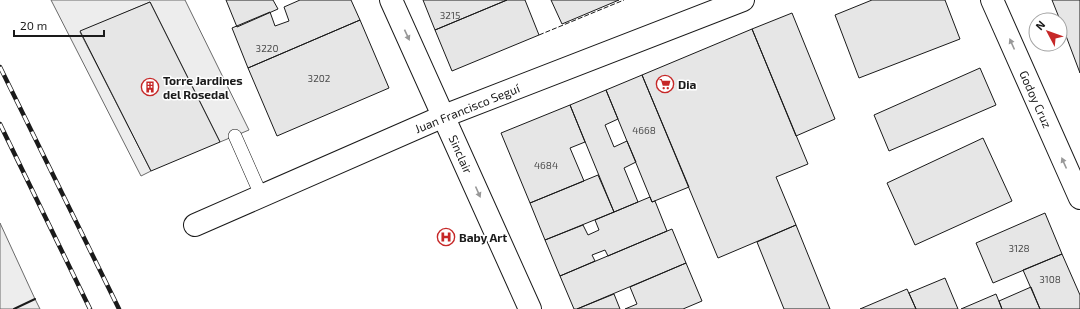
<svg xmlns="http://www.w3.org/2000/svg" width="1080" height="309" font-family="'Exo 2',sans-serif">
<rect width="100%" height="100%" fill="#fff"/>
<path fill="#ededed" stroke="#6a6a6a" d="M 51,0 L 185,0 L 249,130 L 220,142 L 150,2 L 80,32 L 151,171 L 141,176 Z
M 0,223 L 35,299 L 40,309 L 0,309 Z"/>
<path fill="#e6e6e6" stroke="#1a1a1a" d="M 226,0 L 273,0 L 278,9 L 237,27 Z
M 300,0 L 351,0 L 360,20 L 248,68 L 232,28 L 270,12 L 275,26 L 289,21 L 284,7 Z
M 423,0 L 507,0 L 435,30 Z
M 507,0 L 525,0 L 539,35 L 452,71 L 435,30 Z
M 551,0 L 619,0 L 562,24 Z
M 872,0 L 945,0 L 960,39 L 859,78 L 835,15 Z
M 1052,0 L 1080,0 L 1080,73 L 1060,20 Z
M 150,2 L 220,142 L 151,171 L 80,31 Z
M 792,13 L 835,119 L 796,136 L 752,29 Z
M 360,20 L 389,88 L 277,136 L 248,68 Z
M 752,29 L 808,164 L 776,177 L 796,225 L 718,258 L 642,75 Z
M 980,68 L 996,105 L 889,151 L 874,115 Z
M 642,75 L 689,187 L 652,202 L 606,90 Z
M 606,90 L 618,119 L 605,125 L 614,147 L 627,141 L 636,162 L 624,168 L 638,202 L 614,212 L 570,105 Z
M 570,105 L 585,142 L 570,148 L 584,181 L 530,203 L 501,133 Z
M 983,138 L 1012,201 L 915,245 L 887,183 Z
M 598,175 L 614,212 L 545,240 L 530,203 Z
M 650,197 L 652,202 L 655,201 L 667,231 L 608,256 L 605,250 L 592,255 L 595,261 L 560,276 L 545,240 L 583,225 L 588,235 L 599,230 L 595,220 Z
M 1045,213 L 1062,254 L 993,283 L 976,243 Z
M 796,225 L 830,309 L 784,309 L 757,242 Z
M 672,229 L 686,263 L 577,309 L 574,309 L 560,276 Z
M 1062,254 L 1080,295 L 1080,309 L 1040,309 L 1023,270 Z
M 686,263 L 702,301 L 683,309 L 625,309 L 637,304 L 630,287 Z
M 945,278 L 958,309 L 916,309 L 909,293 Z
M 1031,287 L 1040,309 L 1002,309 L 999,301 Z
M 907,289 L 916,309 L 860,309 Z
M 614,294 L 620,309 L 577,309 Z
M 996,294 L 1002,309 L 961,309 Z"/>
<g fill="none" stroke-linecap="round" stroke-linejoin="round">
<defs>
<path id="service" d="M 235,136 L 261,195"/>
<path id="minor" d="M 391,0 L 530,309
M 992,0 L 1080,198
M 195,225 L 444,116 L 743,0"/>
</defs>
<use href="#service" stroke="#1a1a1a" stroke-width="14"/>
<use href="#minor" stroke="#1a1a1a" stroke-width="24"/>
<use href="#service" stroke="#fff" stroke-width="13"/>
<use href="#minor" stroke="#fff" stroke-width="22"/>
<defs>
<path id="rail" d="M 0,67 L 119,309
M 0,124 L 90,309"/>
</defs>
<use href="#rail" stroke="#1a1a1a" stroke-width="4.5"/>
<use href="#rail" stroke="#fff" stroke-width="3" stroke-dasharray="9" stroke-linecap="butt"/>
<path stroke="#1a1a1a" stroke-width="1" stroke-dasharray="5 2" stroke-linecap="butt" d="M 539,35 L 624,0"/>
<path stroke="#1a1a1a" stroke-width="2" d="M 14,309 L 35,299"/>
</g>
<defs><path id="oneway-solid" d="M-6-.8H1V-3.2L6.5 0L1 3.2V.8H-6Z"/></defs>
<g fill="#989898">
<use href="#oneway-solid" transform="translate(407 35) rotate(65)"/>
<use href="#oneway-solid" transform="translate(1012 44) rotate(-114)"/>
<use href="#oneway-solid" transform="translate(1064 163) rotate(-114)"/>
<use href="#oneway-solid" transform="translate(478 192) rotate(66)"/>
</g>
<defs>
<symbol id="supermarket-ring" viewBox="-11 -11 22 22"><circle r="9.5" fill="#fff" stroke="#c62828" stroke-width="1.5"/><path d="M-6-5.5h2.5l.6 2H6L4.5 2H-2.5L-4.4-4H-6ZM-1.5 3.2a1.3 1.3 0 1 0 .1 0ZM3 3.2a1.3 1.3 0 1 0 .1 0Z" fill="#c62828"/></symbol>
<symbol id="building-ring" viewBox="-11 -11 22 22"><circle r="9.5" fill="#fff" stroke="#c62828" stroke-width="1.5"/><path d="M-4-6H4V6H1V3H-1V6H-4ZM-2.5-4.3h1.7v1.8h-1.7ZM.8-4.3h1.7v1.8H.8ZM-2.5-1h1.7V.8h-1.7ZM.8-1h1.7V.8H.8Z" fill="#c62828"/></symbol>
<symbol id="hospital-ring" viewBox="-11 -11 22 22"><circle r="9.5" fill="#fff" stroke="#c62828" stroke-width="1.5"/><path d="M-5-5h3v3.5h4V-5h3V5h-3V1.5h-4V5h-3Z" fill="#c62828"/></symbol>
</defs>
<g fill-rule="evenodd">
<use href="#supermarket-ring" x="655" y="74" width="20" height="20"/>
<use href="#building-ring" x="140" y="77" width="20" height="20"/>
<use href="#hospital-ring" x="436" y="227" width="20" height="20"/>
</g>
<g text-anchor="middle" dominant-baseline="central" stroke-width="3" stroke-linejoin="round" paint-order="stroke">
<g font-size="10" fill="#4d4d4d">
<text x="450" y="15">3215</text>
<text x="267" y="48">3220</text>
<text x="319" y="78">3202</text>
<text x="644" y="130">4668</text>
<text x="546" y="165">4684</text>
<text x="1019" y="248">3128</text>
<text x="1050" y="279">3108</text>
</g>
<g font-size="12" font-weight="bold" fill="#1a1a1a" stroke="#fff" text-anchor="start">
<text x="163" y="80">Torre Jardines<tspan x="163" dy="14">del Rosedal</tspan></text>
<text x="678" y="84">Dia</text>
<text x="459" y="237">Baby Art</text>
</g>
<g font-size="12" fill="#1a1a1a" stroke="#fff">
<text transform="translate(1036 99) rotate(66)">Godoy Cruz</text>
<text transform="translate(467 108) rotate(-22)">Juan Francisco Seguí</text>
<text transform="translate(461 154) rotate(66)">Sinclair</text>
</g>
</g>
<g transform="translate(1048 32) rotate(311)"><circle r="19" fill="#ffffff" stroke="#a3a3a3"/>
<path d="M0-3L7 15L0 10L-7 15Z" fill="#c62828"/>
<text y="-6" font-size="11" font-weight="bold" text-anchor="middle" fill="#1a1a1a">N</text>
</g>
<path d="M14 30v6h90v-6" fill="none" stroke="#1a1a1a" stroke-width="2"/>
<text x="20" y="30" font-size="12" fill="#1a1a1a" stroke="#ffffff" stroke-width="3" paint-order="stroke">20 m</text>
</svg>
